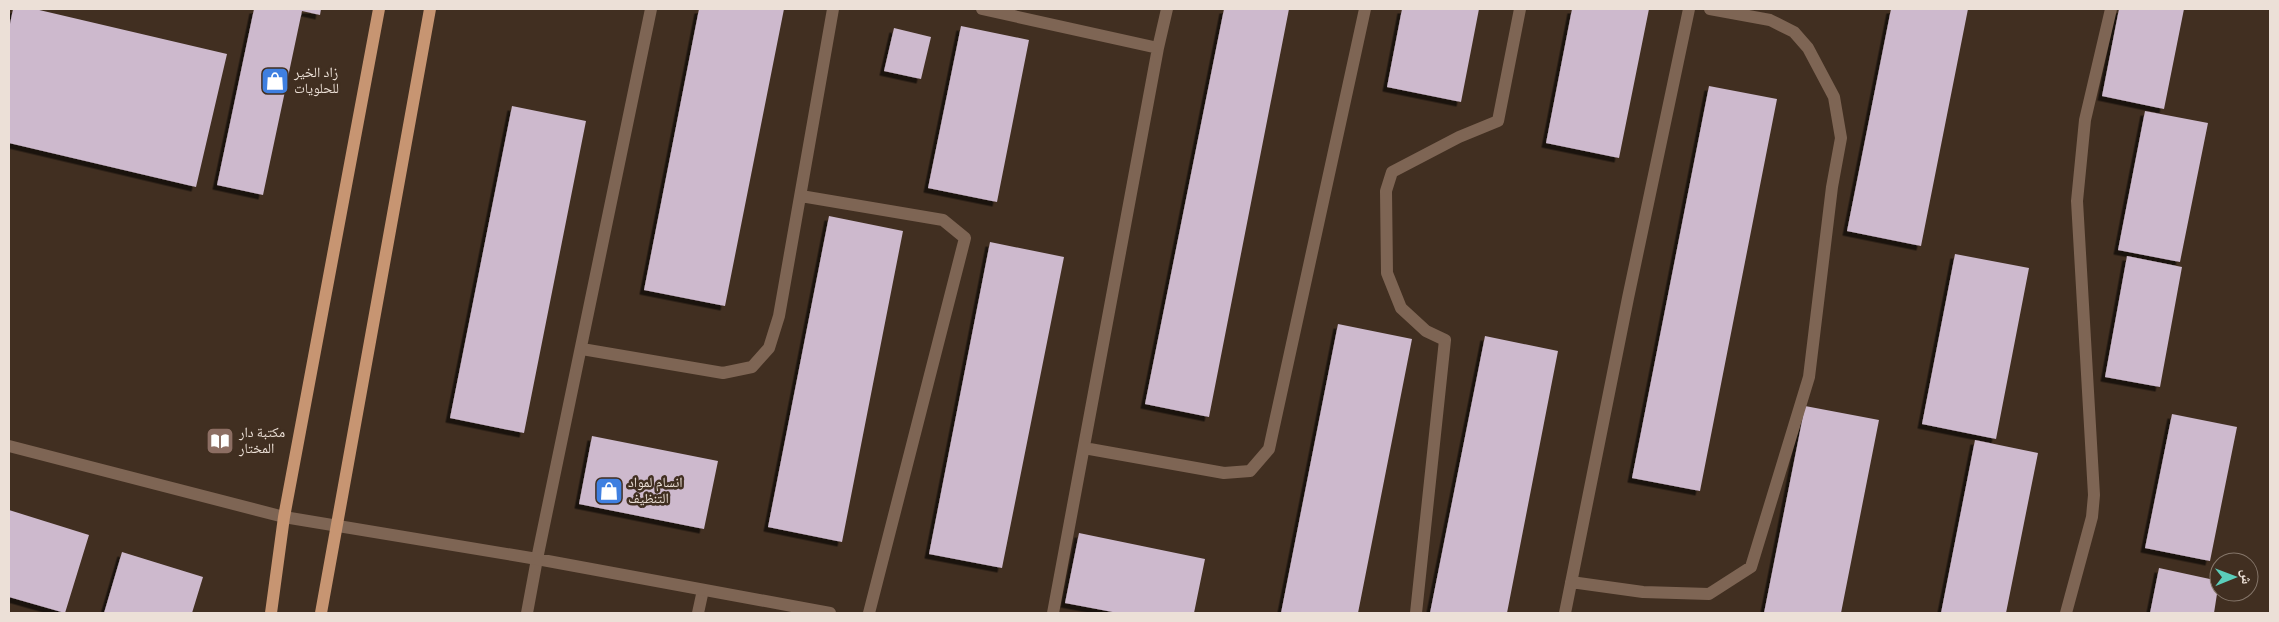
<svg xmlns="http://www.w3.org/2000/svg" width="2279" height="622" font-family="Overpass,'Noto Naskh Arabic',sans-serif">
<defs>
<filter id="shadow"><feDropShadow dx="-4.5" dy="4.5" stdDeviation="0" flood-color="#0009"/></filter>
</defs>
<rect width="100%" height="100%" fill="#412f21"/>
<path fill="#cdb9cd" filter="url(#shadow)" d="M 13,9 L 35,9 L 227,54 L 196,187 L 9,143 L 9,29 Z
M 254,9 L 321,9 L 320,15 L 302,11 L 263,195 L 217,185 Z
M 699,9 L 784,9 L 725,306 L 644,290 Z
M 1224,9 L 1289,9 L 1209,417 L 1145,404 Z
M 1402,9 L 1479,9 L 1461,102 L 1387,87 Z
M 1572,9 L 1649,9 L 1619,158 L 1546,143 Z
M 1891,9 L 1968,9 L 1921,246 L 1847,231 Z
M 2119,9 L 2184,9 L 2164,109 L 2102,96 Z
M 961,26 L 1029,40 L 997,202 L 928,188 Z
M 894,28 L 931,37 L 921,79 L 884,71 Z
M 1709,86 L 1777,99 L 1700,491 L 1632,478 Z
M 512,106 L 586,121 L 524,433 L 450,418 Z
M 2145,111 L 2208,123 L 2180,262 L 2118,250 Z
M 829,216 L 903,231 L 842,542 L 768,527 Z
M 990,242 L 1064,257 L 1002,568 L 929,554 Z
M 1955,254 L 2029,268 L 1996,439 L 1922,424 Z
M 2127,256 L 2182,267 L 2160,387 L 2105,377 Z
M 1338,324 L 1412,339 L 1358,613 L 1281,613 Z
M 1485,336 L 1558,351 L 1507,613 L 1430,613 Z
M 1805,406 L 1879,420 L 1841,613 L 1764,613 Z
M 2172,414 L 2237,427 L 2210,561 L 2145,548 Z
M 592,436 L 718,461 L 704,529 L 579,504 Z
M 1975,440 L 2038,453 L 2006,613 L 1941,613 Z
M 9,510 L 89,535 L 65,613 L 9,597 Z
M 1079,533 L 1205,559 L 1194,613 L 1118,613 L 1065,603 Z
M 122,552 L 203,577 L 192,613 L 104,613 Z
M 2159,568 L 2219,581 L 2214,613 L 2150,613 Z"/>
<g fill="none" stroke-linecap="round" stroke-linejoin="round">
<path stroke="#7e6554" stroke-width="12" d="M 527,613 L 537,559
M 698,613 L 703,590"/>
<path stroke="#7e6554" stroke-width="12" d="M 982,9 L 1158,48
M 801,196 L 943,220 L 965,238 L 869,613
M 582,349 L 723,373 L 752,367 L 769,348 L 779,316 L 833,9
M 9,446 L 284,517 L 537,559 L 830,613
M 1084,448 L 1224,473 L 1250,471 L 1269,449 L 1365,9
M 537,559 L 651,9
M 1571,582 L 1643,592 L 1709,594 L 1751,567 L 1809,377 L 1832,187 L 1841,138 L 1834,97 L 1808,48 L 1794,32 L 1770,20 L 1710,9
M 1053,613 L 1158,48 L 1167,9
M 1416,613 L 1445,340 L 1426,331 L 1401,308 L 1387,273 L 1386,191 L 1392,172 L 1459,137 L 1498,121 L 1520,9
M 1565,613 L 1628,298 L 1689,9
M 2066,613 L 2092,517 L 2094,495 L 2077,201 L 2085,120 L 2111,9"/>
<path stroke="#c79572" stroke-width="12" d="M 271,613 L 284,517 L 379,9
M 321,613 L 430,9"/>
</g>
<defs>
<symbol id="shop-square" viewBox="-11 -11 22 22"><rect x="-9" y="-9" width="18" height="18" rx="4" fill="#3f7fe0" stroke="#412f21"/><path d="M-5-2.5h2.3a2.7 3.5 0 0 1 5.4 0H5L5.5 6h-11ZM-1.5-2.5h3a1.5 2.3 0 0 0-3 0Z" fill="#fff"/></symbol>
<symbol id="library-square" viewBox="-11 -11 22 22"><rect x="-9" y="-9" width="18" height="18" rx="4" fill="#8d6e63" stroke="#412f21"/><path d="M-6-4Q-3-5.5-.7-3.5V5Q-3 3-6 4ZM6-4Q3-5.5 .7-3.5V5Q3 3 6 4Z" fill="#fff"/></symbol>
</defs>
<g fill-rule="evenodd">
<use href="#shop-square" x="259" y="65" width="32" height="32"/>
<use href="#library-square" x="204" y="425" width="32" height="32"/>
<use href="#shop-square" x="593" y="475" width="32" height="32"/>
</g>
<g text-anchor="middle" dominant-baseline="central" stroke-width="5" stroke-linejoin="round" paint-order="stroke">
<g font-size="14" fill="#ece0d7" stroke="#412f21" text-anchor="start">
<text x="294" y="73">زاد الخير<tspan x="294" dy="16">للحلويات</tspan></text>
<text x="239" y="433">مكتبة دار<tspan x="239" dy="16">المختار</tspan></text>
<text x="628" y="483">انسام لمواد<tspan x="628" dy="16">التنظيف</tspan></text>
</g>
</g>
<rect width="2279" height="622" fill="none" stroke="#ece0d7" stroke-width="20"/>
<g transform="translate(2234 577) rotate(89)"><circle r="24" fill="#412f21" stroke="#85766a"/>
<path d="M0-4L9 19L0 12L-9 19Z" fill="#5bcebb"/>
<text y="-8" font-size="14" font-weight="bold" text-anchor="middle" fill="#ece0d7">ش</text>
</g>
</svg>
